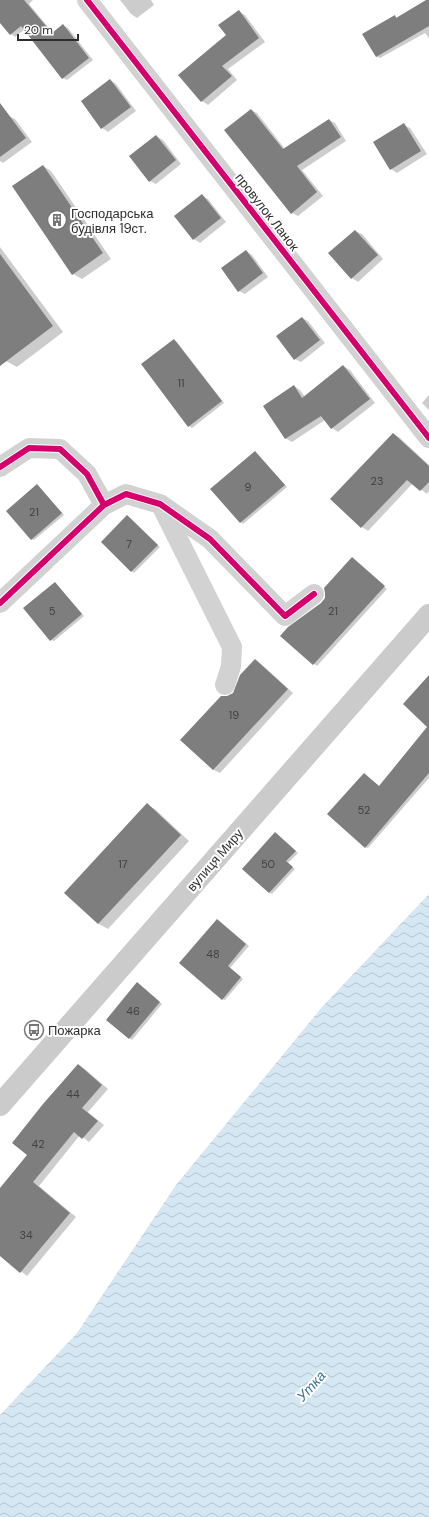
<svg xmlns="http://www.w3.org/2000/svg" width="429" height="1517" font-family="'DM Sans',sans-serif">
<defs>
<pattern id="water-waves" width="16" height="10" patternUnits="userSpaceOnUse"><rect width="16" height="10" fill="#d5e7f2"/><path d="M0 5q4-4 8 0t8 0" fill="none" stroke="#b7c6d0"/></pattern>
</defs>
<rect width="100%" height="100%" fill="#fff"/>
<path fill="url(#water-waves)" d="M 429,894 L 429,1517 L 0,1517 L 0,1415 L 77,1333 L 176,1185 L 322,1007 Z"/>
<path fill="#0003" d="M 2,0 L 33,0 L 29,4 L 53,33 L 63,26 L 68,28 L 93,60 L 67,80 L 63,78 L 25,29 L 15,37 L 11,34 L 0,22 L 0,1 Z
M 120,0 L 151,0 L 154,5 L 137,18 L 131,14 Z
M 428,0 L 429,0 L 429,38 L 425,33 L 380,58 L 376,56 L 395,16 L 397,18 Z
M 239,12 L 245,15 L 265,42 L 228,69 L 237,80 L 208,105 L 202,101 L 227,36 Z
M 110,80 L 116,84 L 136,111 L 108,132 L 102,128 Z
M 251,110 L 257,113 L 285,149 L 329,120 L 335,123 L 346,141 L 302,170 L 323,196 L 298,216 L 292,213 Z
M 9,116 L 15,119 L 32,142 L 3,163 L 0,161 L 0,122 Z
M 404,125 L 410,128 L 427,154 L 397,173 L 391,169 Z
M 156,136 L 163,140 L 181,164 L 156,184 L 150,181 Z
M 43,166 L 51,171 L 111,259 L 82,279 L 73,274 Z
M 202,196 L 208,199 L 226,222 L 200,243 L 194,239 Z
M 355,231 L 362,234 L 383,259 L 358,282 L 352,278 Z
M 0,247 L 63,332 L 17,367 L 6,361 L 0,352 Z
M 246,251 L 252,255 L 268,277 L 245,294 L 239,291 Z
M 302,318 L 308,321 L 325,343 L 301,362 L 295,359 Z
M 174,340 L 177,342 L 224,403 L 192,428 L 189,426 Z
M 343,366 L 350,370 L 375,403 L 338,432 L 332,428 L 325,420 L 292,442 L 285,438 L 294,386 L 300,390 L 305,397 Z
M 429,395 L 429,410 L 422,403 Z
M 393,434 L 399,437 L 429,465 L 429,491 L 427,494 L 413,483 L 368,531 L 362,527 L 332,499 Z
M 255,452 L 287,487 L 243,524 L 241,522 Z
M 37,485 L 64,515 L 34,540 L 31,539 Z
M 130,518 L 160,547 L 134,573 L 102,542 Z
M 352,558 L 387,589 L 317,666 L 282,636 L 322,604 Z
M 55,583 L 84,616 L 54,641 L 51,640 Z
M 255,660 L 261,664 L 293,693 L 220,773 L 214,770 L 182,740 L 227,697 L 234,694 Z
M 429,737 L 429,778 L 368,848 L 365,847 L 364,774 L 380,787 Z
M 148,805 L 156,810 L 189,841 L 108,929 L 99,924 L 66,893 Z
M 278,835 L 298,853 L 288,863 L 295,869 L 272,894 L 269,892 Z
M 220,922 L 249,946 L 230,968 L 243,979 L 225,1000 L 222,999 Z
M 140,985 L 162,1004 L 132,1040 L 107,1020 Z
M 78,1065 L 85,1069 L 108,1089 L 88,1112 L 104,1125 L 89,1142 L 80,1135 L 39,1186 L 76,1217 L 27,1276 L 0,1255 L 0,1190 L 29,1155 Z"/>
<path fill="#7e7e7e" d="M 0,0 L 24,0 L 52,33 L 63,24 L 89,58 L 62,79 L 21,26 L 10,35 L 0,23 Z
M 426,0 L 429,0 L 429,26 L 376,57 L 362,34 L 395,15 L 396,18 Z
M 239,10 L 259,38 L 222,66 L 232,76 L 201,102 L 178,75 L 226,35 L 218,25 Z
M 110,79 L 131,107 L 101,129 L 81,101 Z
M 0,103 L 26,138 L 0,157 Z
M 251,109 L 283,149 L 329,119 L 341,137 L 297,166 L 317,192 L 291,214 L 224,130 Z
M 404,123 L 421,151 L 390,170 L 373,142 Z
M 156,135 L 176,160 L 149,182 L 129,156 Z
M 43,165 L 103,253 L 72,275 L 12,186 Z
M 202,194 L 221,218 L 193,240 L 174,216 Z
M 355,230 L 378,255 L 351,279 L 328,253 Z
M 246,250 L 263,273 L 238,292 L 221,268 Z
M 0,254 L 53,326 L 0,366 Z
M 302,317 L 320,340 L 294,360 L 276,336 Z
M 174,339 L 222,401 L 188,427 L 141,364 Z
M 343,365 L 370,399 L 331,429 L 321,416 L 285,439 L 263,406 L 294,385 L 302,398 Z
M 393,433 L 429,466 L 429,482 L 420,491 L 407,480 L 361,528 L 330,499 Z
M 255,451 L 285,485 L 240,523 L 210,489 Z
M 37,484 L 62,513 L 31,540 L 6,511 Z
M 127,515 L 158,545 L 131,572 L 101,542 Z
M 352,557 L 385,586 L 313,665 L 280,636 L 288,627 L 321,603 L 325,598 L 325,593 L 324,588 Z
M 55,582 L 82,614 L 50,641 L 23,608 Z
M 255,659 L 288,689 L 213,770 L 180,740 L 221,696 L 227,696 L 233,693 L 240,675 Z
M 429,675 L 429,773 L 365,848 L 327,814 L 364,773 L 379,786 L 427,727 L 403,704 Z
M 147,803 L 181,835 L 98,924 L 64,893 Z
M 275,832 L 296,851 L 286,861 L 293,867 L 269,893 L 242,869 Z
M 217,919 L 246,944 L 228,966 L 241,977 L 222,1000 L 179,963 Z
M 137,982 L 160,1002 L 129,1039 L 106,1020 Z
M 78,1064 L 102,1085 L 82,1108 L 98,1121 L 82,1139 L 74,1132 L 33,1182 L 70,1213 L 20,1273 L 0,1256 L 0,1188 L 27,1155 L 12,1143 L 43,1104 Z"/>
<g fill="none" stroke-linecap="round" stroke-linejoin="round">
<path stroke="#d2d2d2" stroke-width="20" d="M 87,0 L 429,438
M 0,467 L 29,448 L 60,449 L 87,474 L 104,505 L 0,603
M 104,505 L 126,494 L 160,504 L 210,539 L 285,616 L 314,594
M 161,505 L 232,647 L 231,666 L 225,685"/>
<path stroke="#cbcbcb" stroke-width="22" d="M 0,1105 L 429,615"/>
<defs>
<path id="cycleway" d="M 87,0 L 429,438
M 0,467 L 29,448 L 60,449 L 87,474 L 104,505 L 0,603
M 104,505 L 126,494 L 160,504 L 210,539 L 285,616 L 314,594"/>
</defs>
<use href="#cycleway" stroke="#fff" stroke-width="8"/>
<use href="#cycleway" stroke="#d6006c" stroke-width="6"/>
</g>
<defs>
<symbol id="building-ring" viewBox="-11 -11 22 22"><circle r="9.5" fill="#fff" stroke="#767676" stroke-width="1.5"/><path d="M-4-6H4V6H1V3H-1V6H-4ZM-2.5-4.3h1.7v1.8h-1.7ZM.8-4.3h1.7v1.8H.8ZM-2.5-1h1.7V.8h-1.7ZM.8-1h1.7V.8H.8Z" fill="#767676"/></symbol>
<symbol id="bus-ring" viewBox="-11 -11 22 22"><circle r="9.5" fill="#fff" stroke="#767676" stroke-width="1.5"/><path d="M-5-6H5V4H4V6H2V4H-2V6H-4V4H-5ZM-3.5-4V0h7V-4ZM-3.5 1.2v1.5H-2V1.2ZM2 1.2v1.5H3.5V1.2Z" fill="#767676"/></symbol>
</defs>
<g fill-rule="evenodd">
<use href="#building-ring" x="46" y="209" width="22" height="22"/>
<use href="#bus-ring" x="23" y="1019" width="22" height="22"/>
</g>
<g text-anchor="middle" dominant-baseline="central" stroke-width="4" stroke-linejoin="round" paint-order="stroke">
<g font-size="11" fill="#414141">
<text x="181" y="383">11</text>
<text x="377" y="481">23</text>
<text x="248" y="487">9</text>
<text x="34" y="512">21</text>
<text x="129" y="544">7</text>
<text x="52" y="611">5</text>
<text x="333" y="611">21</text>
<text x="234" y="715">19</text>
<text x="364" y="810">52</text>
<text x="123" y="864">17</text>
<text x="268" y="864">50</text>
<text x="213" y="954">48</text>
<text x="133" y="1011">46</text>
<text x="73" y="1094">44</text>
<text x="38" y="1144">42</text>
<text x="26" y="1235">34</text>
</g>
<g font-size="13" fill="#2d2d2d" stroke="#fff">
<text transform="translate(267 212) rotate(52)">провулок Ланок</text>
<text transform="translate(215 860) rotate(-49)">вулиця Миру</text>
</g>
<g font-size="13" fill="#2d2d2d" stroke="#fff" text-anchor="start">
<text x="71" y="213">Господарська<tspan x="71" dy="15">будівля 19ст.</tspan></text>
<text x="48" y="1030">Пожарка</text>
</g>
<g font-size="14" font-style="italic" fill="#367193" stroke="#fff">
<text transform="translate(311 1386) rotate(-48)">Утка</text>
</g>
</g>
<path d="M18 34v6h60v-6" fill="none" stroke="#2d2d2d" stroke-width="2"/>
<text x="24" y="34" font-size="12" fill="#2d2d2d" stroke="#ffffff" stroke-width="3" paint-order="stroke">20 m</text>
</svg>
